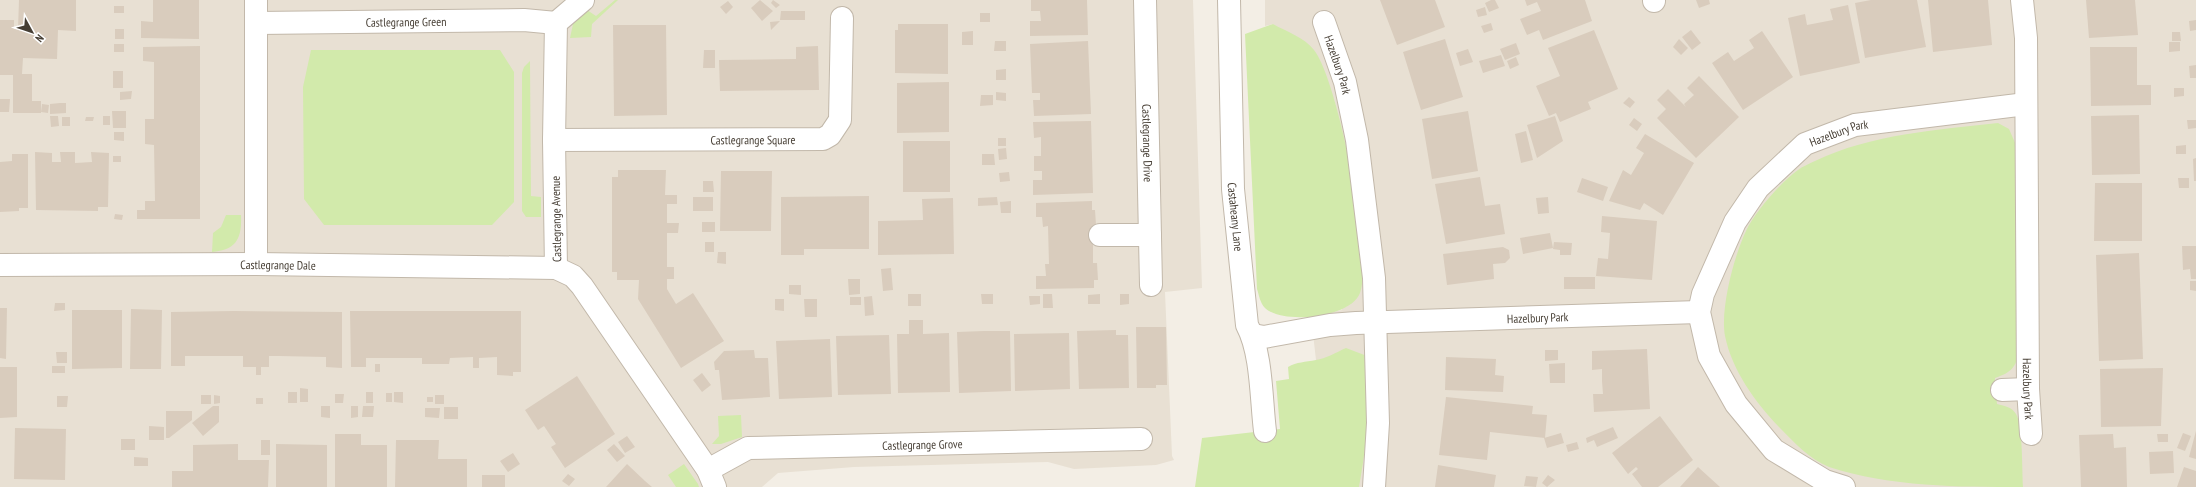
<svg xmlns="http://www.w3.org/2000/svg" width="2196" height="487" font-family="'PT Sans Narrow',sans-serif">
<rect width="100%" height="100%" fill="#f3eee5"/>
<path fill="#e8e0d3" d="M 0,0 L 1193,0 L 1202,288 L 1165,292 L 1172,456 L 1174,460 L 1156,465 L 1074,469 L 1048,462 L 854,467 L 778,473 L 762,487 L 0,487 Z
M 1265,0 L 2196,0 L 2196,487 L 1289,487 L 1316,360 L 1311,316 L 1342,310 L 1350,164 L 1334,99 L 1273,24 L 1265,26 Z"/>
<path fill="#d2eaab" d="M 615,0 L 618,0 L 592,24 L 591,37 L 570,38 L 573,24 L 587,10 L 596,16 Z
M 1273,24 C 1287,32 1304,37 1314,50 C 1338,80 1373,258 1360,293 C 1351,318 1282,325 1265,308 C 1260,303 1259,295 1257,289 L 1245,34 Z
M 311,50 L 500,50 L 514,72 L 514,202 L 492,225 L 324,225 L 304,199 L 303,87 Z
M 530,61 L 531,196 L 541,197 L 541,217 L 526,217 L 522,211 L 522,73 L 524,67 Z
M 1998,123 L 2009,129 L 2016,145 L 2020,351 C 2015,368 2012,372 1995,378 L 1997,404 C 2005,406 2012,407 2016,414 C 2023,425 2022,472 2023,487 C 1959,487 1890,487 1829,467 C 1809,459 1794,442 1779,427 C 1755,402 1732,370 1725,336 C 1720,309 1734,256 1746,231 C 1755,212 1781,182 1798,170 C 1803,166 1809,164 1815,161 C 1871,134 1937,130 1998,123 Z
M 226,215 L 241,215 C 242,238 237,250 212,252 L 213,233 L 221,227 Z
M 1346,348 L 1367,356 C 1371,401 1367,443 1359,487 L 1195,487 L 1202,438 L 1280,429 L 1276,381 L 1289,379 L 1288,367 C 1297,362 1305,362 1316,360 C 1325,359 1337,352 1346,348 Z
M 741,415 L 742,437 L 721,444 L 712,444 L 719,436 L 718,416 Z
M 684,464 L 698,484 L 699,487 L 676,487 L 668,475 Z"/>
<path fill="#d9ccbd" d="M 19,0 L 76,0 L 76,31 L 58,30 L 57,59 L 23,58 L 22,74 L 32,74 L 32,101 L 41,101 L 41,113 L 13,113 L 13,75 L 0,75 L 0,20 L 14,20 L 14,29 L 18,29 Z
M 153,0 L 199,0 L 199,39 L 141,38 L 141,21 L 153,22 Z
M 760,0 L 773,11 L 762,21 L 751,8 Z
M 773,0 L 780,5 L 776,8 L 771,3 Z
M 1031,0 L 1087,0 L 1088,35 L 1030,36 L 1030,21 L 1041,21 L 1040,11 L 1031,11 Z
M 1380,0 L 1435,0 L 1445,27 L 1397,45 Z
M 1491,0 L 1495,0 L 1499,8 L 1489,12 L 1485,3 Z
M 1525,0 L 1585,0 L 1592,21 L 1543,40 L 1539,30 L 1527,35 L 1520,19 L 1541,11 L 1537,2 L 1527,6 Z
M 1696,0 L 1709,0 L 1710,4 L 1699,8 Z
M 1871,0 L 1917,0 L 1926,47 L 1865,58 L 1855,3 Z
M 1928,0 L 1988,0 L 1992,45 L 1933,52 Z
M 2086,0 L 2135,0 L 2138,35 L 2089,38 Z
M 728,1 L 733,7 L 726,14 L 720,7 Z
M 1848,5 L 1860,63 L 1800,76 L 1788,18 L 1805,14 L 1807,25 L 1833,20 L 1830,9 Z
M 114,6 L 124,6 L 124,13 L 114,13 Z
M 1485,7 L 1487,15 L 1478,17 L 1476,10 Z
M 781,11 L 805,11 L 805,20 L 780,20 Z
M 980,13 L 990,13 L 990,22 L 980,22 Z
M 2196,20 L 2196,30 L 2190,31 L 2189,21 Z
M 780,21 L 771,30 L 770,22 Z
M 1491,23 L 1493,30 L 1484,33 L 1481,26 Z
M 898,24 L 948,24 L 948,74 L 895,73 L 895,30 L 898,30 Z
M 613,25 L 666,25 L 667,115 L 614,116 Z
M 115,29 L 124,29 L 124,39 L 115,39 Z
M 1594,30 L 1618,89 L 1588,102 L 1591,109 L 1560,122 L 1556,113 L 1549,116 L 1536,86 L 1560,76 L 1548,48 Z
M 1691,30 L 1701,43 L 1692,50 L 1682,37 Z
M 973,31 L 973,45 L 962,45 L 962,32 Z
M 1762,31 L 1793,77 L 1743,110 L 1712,63 L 1728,52 L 1734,61 L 1754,48 L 1749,40 Z
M 2172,32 L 2180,32 L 2181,41 L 2172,41 Z
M 1445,39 L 1463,97 L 1421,110 L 1403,52 Z
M 1679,39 L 1688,48 L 1681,55 L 1673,47 Z
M 995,41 L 1006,41 L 1006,51 L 994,51 Z
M 1088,41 L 1091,114 L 1034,116 L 1033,100 L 1040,100 L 1040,93 L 1032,93 L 1030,44 Z
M 2169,42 L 2180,42 L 2180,51 L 2169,52 Z
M 1516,43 L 1520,54 L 1505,60 L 1500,49 Z
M 114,44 L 124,44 L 124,52 L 114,52 Z
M 200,46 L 200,219 L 137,219 L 137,210 L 145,210 L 145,201 L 155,201 L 154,145 L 145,144 L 145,119 L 154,119 L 154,62 L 143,61 L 143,47 Z
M 818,46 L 819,90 L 720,91 L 719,60 L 796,59 L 796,47 Z
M 2090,47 L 2137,47 L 2137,85 L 2151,85 L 2151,105 L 2091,106 Z
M 1468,49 L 1473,62 L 1460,66 L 1456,53 Z
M 704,50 L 715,50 L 715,68 L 703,68 Z
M 1501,55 L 1505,66 L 1483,73 L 1479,61 Z
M 1516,57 L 1519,65 L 1510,69 L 1507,61 Z
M 2196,65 L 2196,78 L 2190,78 L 2189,66 Z
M 1006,69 L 1006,80 L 996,80 L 996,70 Z
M 113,71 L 123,71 L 123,88 L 113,88 Z
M 1699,76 L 1739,117 L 1696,158 L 1657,118 L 1666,109 L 1657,100 L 1668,89 L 1686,107 L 1684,104 L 1694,95 L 1687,88 Z
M 949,82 L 949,132 L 897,133 L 897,83 Z
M 2174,88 L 2184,88 L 2184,96 L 2174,97 Z
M 132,91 L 131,99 L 120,100 L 120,92 Z
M 996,92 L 1006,93 L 1006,101 L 996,100 Z
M 981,95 L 993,95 L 993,105 L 980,106 Z
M 1629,97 L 1635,102 L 1630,108 L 1623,103 Z
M 0,99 L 10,99 L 9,112 L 0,112 Z
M 60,103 L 66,103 L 66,113 L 50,114 L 50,104 Z
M 42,104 L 49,105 L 48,113 L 41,112 Z
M 112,111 L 126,111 L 126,128 L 113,128 Z
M 1468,111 L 1478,171 L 1432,179 L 1422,119 Z
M 2139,115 L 2140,174 L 2092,175 L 2091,116 Z
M 50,116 L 58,116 L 59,126 L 51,127 Z
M 103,116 L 110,116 L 110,125 L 103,125 Z
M 1555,116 L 1563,141 L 1537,158 L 1527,125 Z
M 62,117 L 70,117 L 70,126 L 62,126 Z
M 86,117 L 94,117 L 93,121 L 85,121 Z
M 1634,118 L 1642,124 L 1637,131 L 1629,125 Z
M 2187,120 L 2196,120 L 2196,128 L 2188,129 Z
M 1091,121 L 1093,193 L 1033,195 L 1033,180 L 1042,180 L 1042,171 L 1034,171 L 1034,156 L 1041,156 L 1041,137 L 1034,138 L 1033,122 Z
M 1526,131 L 1533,160 L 1521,163 L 1515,134 Z
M 114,132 L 124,132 L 124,141 L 114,140 Z
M 1645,134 L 1694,163 L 1663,215 L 1644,203 L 1640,210 L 1609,201 L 1623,170 L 1631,175 L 1644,153 L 1636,148 Z
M 998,138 L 1006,138 L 1006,146 L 998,146 Z
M 903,141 L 950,141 L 950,192 L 903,192 Z
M 2186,145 L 2186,154 L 2176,154 L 2176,146 Z
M 1006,148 L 1007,159 L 999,160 L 998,149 Z
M 35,152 L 52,153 L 52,162 L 61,162 L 60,152 L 75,152 L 75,163 L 92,162 L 91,152 L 109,153 L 108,207 L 98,207 L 98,211 L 36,210 Z
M 12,154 L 28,154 L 28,208 L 19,208 L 19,211 L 0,212 L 0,162 L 12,161 Z
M 982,154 L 994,154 L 995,165 L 982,165 Z
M 113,156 L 121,156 L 121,162 L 113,162 Z
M 2196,158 L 2196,181 L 2194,181 L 2193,159 Z
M 618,170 L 666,170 L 665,195 L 677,195 L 677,204 L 667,204 L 667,223 L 679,223 L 678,233 L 667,233 L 667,267 L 674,267 L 674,279 L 667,279 L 667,289 L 676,304 L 693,293 L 724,341 L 681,368 L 638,299 L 639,280 L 617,280 L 617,272 L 612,272 L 612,177 L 618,177 Z
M 721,171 L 772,171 L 771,231 L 720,231 Z
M 1009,172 L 1010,181 L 1000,182 L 999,173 Z
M 1480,177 L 1485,206 L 1500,204 L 1505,234 L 1446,244 L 1435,184 Z
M 1582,178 L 1608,187 L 1603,201 L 1577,192 Z
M 2178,178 L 2189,178 L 2189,188 L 2179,188 Z
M 703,181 L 713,181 L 714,192 L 703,192 Z
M 2095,183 L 2142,183 L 2142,241 L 2094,241 Z
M 869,196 L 869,249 L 804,249 L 804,255 L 781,255 L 781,197 Z
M 693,197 L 713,197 L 713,211 L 693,211 Z
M 997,197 L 998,205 L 978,206 L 978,198 Z
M 1548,197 L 1549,213 L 1538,214 L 1536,198 Z
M 953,198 L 954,254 L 878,255 L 878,221 L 923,220 L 922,199 Z
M 1011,201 L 1011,213 L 1001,213 L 1000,202 Z
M 1092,201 L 1092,210 L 1095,210 L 1096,225 L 1093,225 L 1093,263 L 1097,263 L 1098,280 L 1094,280 L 1094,288 L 1036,289 L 1036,276 L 1046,276 L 1045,264 L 1049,264 L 1048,226 L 1043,227 L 1042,217 L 1036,217 L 1036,203 Z
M 115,214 L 123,215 L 122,220 L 114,219 Z
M 1602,216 L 1657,221 L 1652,280 L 1596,276 L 1598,258 L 1608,259 L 1609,247 L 1610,233 L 1601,232 Z
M 702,222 L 715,222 L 715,232 L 702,232 Z
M 1550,233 L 1553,248 L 1523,254 L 1520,238 Z
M 705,242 L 714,242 L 714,252 L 705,252 Z
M 1554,242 L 1572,243 L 1571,255 L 1560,255 L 1560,250 L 1553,249 Z
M 2182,246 L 2196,246 L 2196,279 L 2191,279 L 2190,269 L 2183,270 Z
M 1503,247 L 1509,250 L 1510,258 L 1505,263 L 1493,264 L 1494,279 L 1447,285 L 1443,254 Z
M 718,252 L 726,252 L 726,264 L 717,263 Z
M 2139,253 L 2143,359 L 2099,361 L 2096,255 Z
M 891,268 L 893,290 L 883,291 L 881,269 Z
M 1564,277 L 1595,277 L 1595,289 L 1564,289 Z
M 848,279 L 860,279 L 860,294 L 849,295 Z
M 2190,281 L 2196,281 L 2196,291 L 2190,290 Z
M 789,285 L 801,285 L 801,295 L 789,294 Z
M 908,294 L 921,294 L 921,306 L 908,306 Z
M 981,294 L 993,294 L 993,304 L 982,304 Z
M 1043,294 L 1052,294 L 1053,308 L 1043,308 Z
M 1100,294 L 1100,304 L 1088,304 L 1088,295 Z
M 1120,294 L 1129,294 L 1129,304 L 1120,305 Z
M 872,296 L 874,315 L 865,316 L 864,297 Z
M 1029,296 L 1040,296 L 1040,304 L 1030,305 Z
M 850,297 L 861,297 L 861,305 L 850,305 Z
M 775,299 L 784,299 L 784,311 L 775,310 Z
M 804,299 L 817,299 L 817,317 L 805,317 Z
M 55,303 L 65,303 L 65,310 L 54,311 Z
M 0,308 L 7,308 L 6,359 L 0,358 Z
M 131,309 L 162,310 L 161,369 L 130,369 Z
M 72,310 L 122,310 L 122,368 L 72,369 Z
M 234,311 L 342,312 L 342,368 L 326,367 L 326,357 L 279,356 L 269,356 L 269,367 L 261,367 L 261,375 L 256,375 L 256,367 L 243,367 L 243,356 L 185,356 L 185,366 L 171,366 L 171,312 Z
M 350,311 L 521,311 L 521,372 L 513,372 L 513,376 L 497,375 L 497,357 L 479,358 L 479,368 L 473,368 L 473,357 L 450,358 L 449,364 L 422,364 L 422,358 L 366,358 L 366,367 L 351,367 Z
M 909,320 L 923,320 L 923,334 L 949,333 L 950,392 L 898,393 L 897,334 L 909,334 Z
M 1136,327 L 1166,327 L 1167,385 L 1156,385 L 1156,388 L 1137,388 Z
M 1116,330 L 1116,335 L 1128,335 L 1129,388 L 1079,389 L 1077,331 Z
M 984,331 L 1010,331 L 1011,391 L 959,393 L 957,332 Z
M 1069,333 L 1070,389 L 1015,391 L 1014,334 Z
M 889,335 L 891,394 L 838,395 L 836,336 Z
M 830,339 L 832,397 L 779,399 L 776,341 Z
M 1647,349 L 1650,409 L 1594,412 L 1593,394 L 1603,394 L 1602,381 L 1602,369 L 1592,370 L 1592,351 Z
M 754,350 L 755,358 L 768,358 L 770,397 L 722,400 L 719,370 L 715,370 L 714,362 L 724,351 Z
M 1545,350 L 1558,350 L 1558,360 L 1545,361 Z
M 56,352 L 67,352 L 67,363 L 57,363 Z
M 1446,357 L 1496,359 L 1495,375 L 1504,376 L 1503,392 L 1445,390 Z
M 1565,363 L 1565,383 L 1550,383 L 1549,364 Z
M 375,364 L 380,364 L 380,372 L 375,372 Z
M 52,366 L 65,366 L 65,373 L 52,373 Z
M 0,367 L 17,367 L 17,417 L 0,418 Z
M 2163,368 L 2161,426 L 2101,427 L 2100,369 Z
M 702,373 L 711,385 L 702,392 L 693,380 Z
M 577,376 L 615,434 L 565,468 L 551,447 L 556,444 L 544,426 L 538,430 L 525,410 Z
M 300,388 L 308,389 L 308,402 L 300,402 Z
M 288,392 L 297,392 L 297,403 L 288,403 Z
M 366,392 L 373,392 L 373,403 L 366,403 Z
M 394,392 L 403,392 L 403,403 L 394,402 Z
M 386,393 L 392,393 L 392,402 L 386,402 Z
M 335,394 L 344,394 L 343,403 L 335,403 Z
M 201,395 L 211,395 L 211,404 L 201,404 Z
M 214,395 L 220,396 L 220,403 L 214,404 Z
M 435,395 L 444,395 L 444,404 L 435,404 Z
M 57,396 L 68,396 L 67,407 L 57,407 Z
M 427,397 L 433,397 L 433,402 L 427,402 Z
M 1446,397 L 1533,406 L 1532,414 L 1547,415 L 1545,438 L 1490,432 L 1487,460 L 1439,455 Z
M 256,398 L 263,398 L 263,404 L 256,404 Z
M 213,406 L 219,406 L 219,422 L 203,436 L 192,423 Z
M 321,406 L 330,406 L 330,418 L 321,417 Z
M 351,406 L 358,406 L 358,417 L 351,418 Z
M 363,406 L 374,406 L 373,417 L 362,417 Z
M 444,407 L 458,407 L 458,419 L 444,419 Z
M 425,408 L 440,408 L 439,418 L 425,417 Z
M 166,411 L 192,411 L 192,420 L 169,438 L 166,438 Z
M 1660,416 L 1693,460 L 1658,487 L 1642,487 L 1632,474 L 1638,469 L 1636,467 L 1628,474 L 1612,453 Z
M 149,426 L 164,427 L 164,440 L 149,440 Z
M 1613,427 L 1618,438 L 1597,447 L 1594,440 L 1587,443 L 1586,438 Z
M 15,428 L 66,429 L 65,480 L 14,479 Z
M 2196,431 L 2196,459 L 2189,457 Z
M 1561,433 L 1564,443 L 1547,448 L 1544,438 Z
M 2183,433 L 2191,436 L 2185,451 L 2177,448 Z
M 335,434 L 361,434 L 361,445 L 387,445 L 387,487 L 335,487 Z
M 2113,434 L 2114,448 L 2126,447 L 2127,487 L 2081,487 L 2079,435 Z
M 2157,434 L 2168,434 L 2168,442 L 2158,442 Z
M 627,436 L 635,447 L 625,453 L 618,442 Z
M 121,439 L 135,439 L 135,450 L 121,450 Z
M 261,440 L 270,440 L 270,455 L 261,455 Z
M 396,440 L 439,440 L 438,459 L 467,459 L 467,487 L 395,487 Z
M 1577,442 L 1579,449 L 1568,452 L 1566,445 Z
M 238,444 L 238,460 L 269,460 L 268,487 L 172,487 L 172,471 L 193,471 L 193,445 Z
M 276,444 L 327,445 L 327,487 L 276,487 Z
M 614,444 L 625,456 L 617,462 L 607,450 Z
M 2173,451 L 2174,473 L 2150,474 L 2149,452 Z
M 513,453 L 520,464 L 508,472 L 500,461 Z
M 134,457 L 148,458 L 148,466 L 134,466 Z
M 627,464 L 645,481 L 652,487 L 606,487 Z
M 1438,465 L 1496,475 L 1494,487 L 1435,487 Z
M 1698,467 L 1720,487 L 1680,487 Z
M 2184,467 L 2196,471 L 2196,487 L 2177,487 Z
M 568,474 L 575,479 L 569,486 L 562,481 Z
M 482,475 L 505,475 L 505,487 L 482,487 Z
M 1548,475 L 1555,480 L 1547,487 L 1542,483 Z
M 1526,476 L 1538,477 L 1536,487 L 1524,486 Z"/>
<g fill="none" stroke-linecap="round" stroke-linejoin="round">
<defs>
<g id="minor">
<path d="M 256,0 L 256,264"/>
<path id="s1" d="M 1145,0 L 1151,285"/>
<path id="s2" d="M 1229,0 L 1233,189 L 1247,325 C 1262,353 1261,399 1265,431"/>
<path d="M 1654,0 L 1654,1"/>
<path id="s3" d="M 2022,0 L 2026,38 L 2028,389 L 2031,434"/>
<path id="s4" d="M 1324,22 L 1345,82 L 1357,140 L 1374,278 L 1378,423 L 1374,487"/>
<path id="s5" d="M 257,23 L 524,20 L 556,23"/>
<path id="s6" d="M 554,140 L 823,139 L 830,135 L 840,120 L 842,18"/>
<path d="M 1100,235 L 1150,235"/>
<path id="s7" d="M 0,265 L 256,264 L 556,268 L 573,276 L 582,286 L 708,470 L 715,487"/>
<path d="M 556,268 L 554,140 L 556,23 L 583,0"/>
<path id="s8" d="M 1253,335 L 1264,337 L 1330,325 L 1356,323 L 1699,312"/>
<path d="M 2002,390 L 2028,389"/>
<path id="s9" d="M 708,470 L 748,448 L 1141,439"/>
<path id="s10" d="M 1844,487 L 1825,481 L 1774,450 L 1736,404 L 1709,356 L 1699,312 L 1703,294 L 1735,222 L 1758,188 L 1805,144 L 1855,125 L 2026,104"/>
</g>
</defs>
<use href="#minor" stroke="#c2b8aa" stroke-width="24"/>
<use href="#minor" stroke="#fff" stroke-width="22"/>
</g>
<g text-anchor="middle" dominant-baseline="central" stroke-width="4" stroke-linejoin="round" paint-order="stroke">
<g font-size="12" fill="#463e34" stroke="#fff">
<text stroke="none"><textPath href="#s5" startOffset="149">Castlegrange Green</textPath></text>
<text stroke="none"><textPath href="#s4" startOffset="45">Hazelbury Park</textPath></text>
<text stroke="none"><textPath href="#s10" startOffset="478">Hazelbury Park</textPath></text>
<text stroke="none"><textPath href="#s6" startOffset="199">Castlegrange Square</textPath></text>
<text stroke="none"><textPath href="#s1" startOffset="143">Castlegrange Drive</textPath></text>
<text stroke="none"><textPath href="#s2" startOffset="217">Castaheany Lane</textPath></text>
<text transform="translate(556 219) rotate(-91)">Castlegrange Avenue</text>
<text stroke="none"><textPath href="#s7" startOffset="278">Castlegrange Dale</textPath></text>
<text stroke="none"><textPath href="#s8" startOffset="286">Hazelbury Park</textPath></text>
<text stroke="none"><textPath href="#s3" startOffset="389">Hazelbury Park</textPath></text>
<text stroke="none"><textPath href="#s9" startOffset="220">Castlegrange Grove</textPath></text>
</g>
</g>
<g transform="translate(32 32) rotate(130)" stroke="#ffffff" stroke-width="3" paint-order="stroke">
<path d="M0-3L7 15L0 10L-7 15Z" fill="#463e34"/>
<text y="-6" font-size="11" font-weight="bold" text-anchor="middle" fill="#463e34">N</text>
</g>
</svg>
